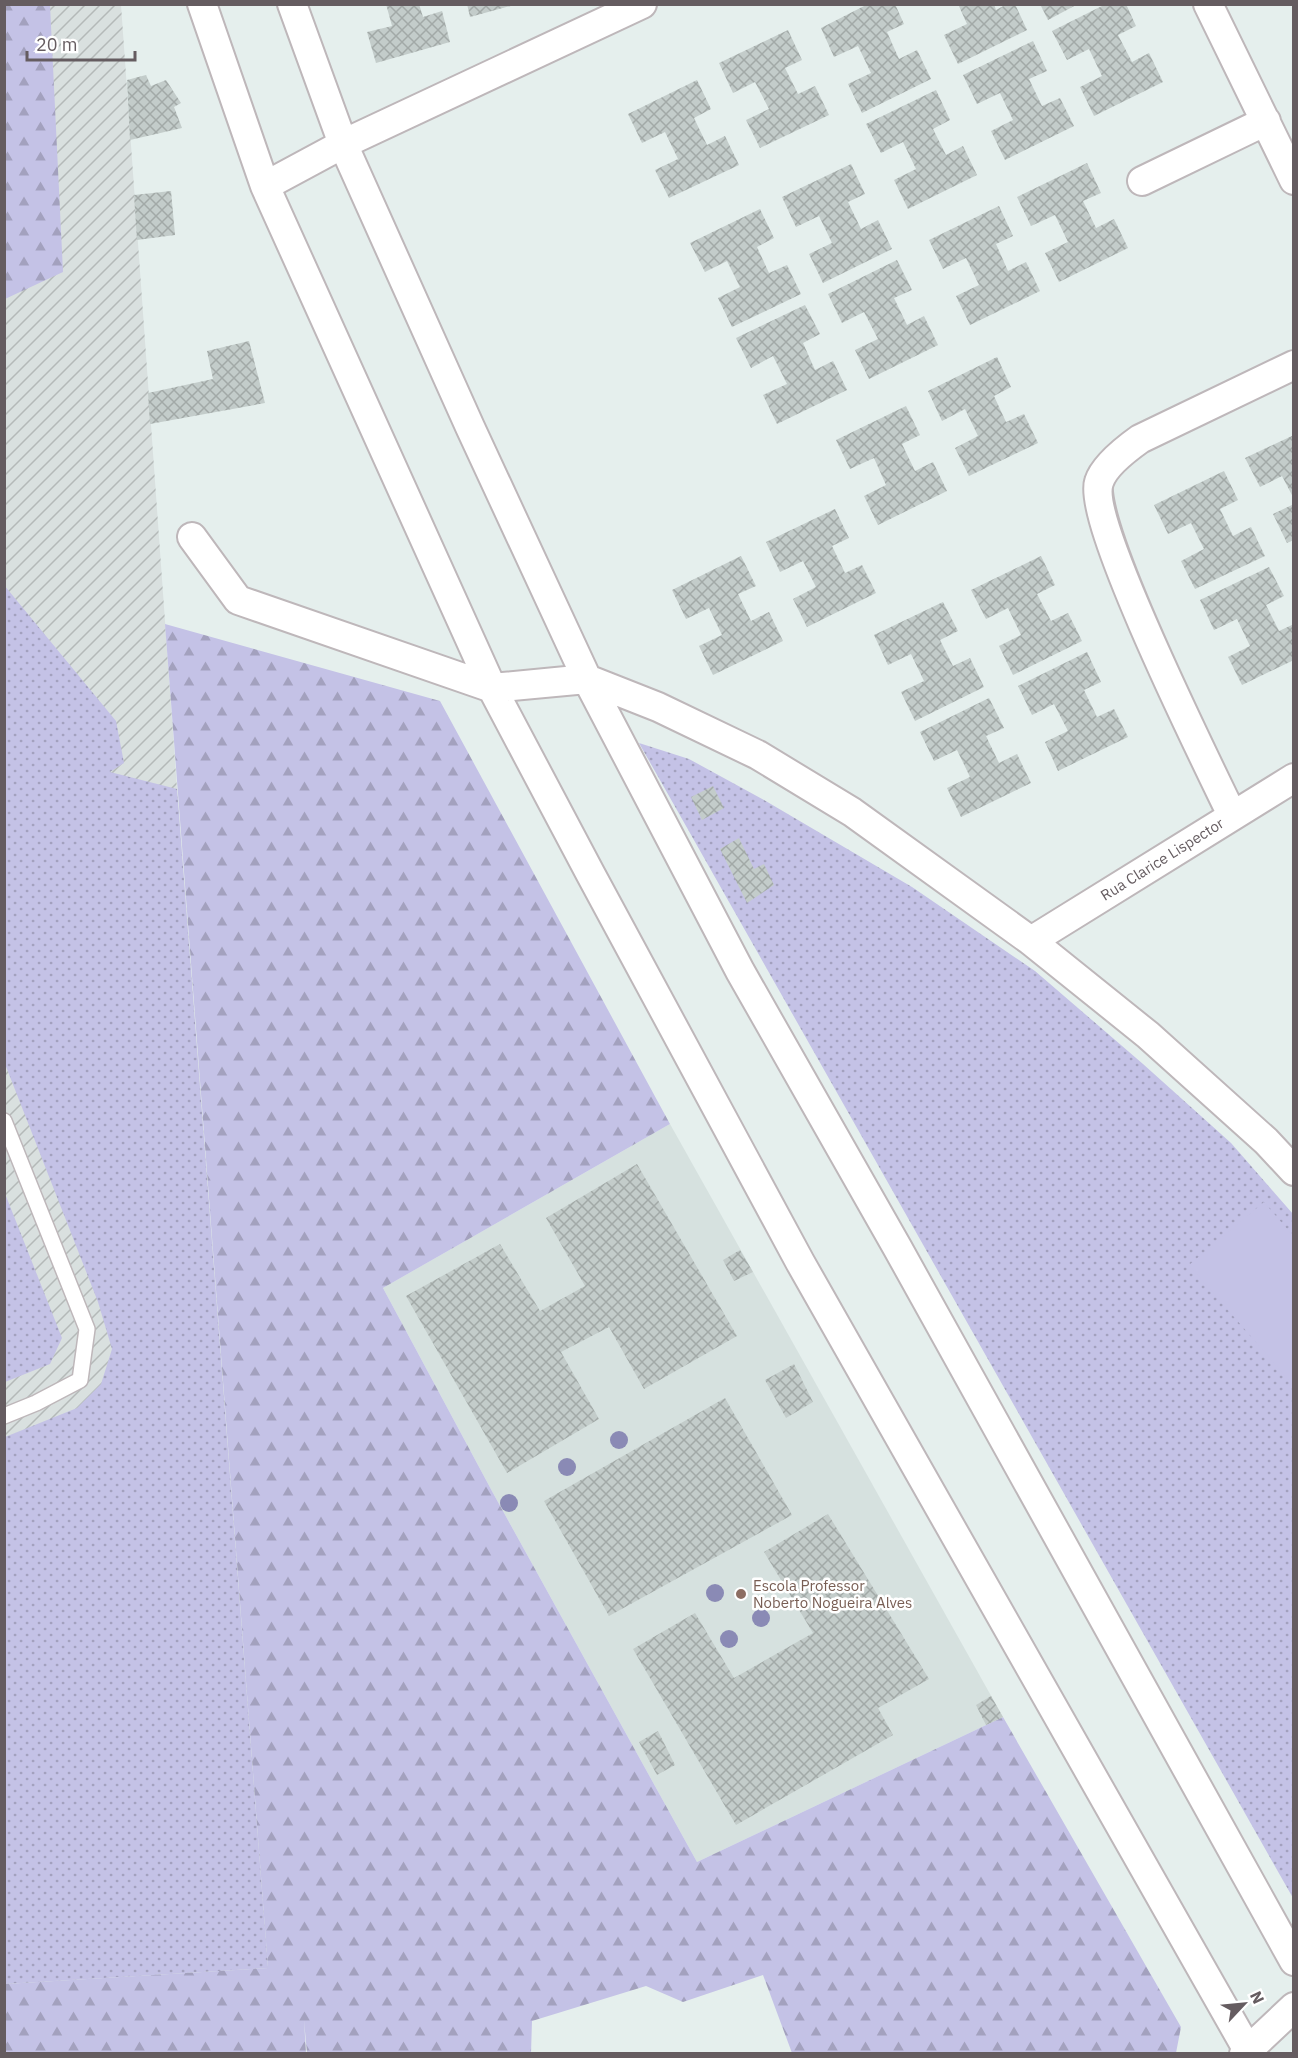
<svg xmlns="http://www.w3.org/2000/svg" width="1298" height="2058" font-family="'IBM Plex Sans',sans-serif">
<defs>
<pattern id="industrial-furrows" width="10" height="10" patternUnits="userSpaceOnUse" patternTransform="scale(1.5)"><rect width="10" height="10" fill="#d9e0df"/><path d="M-1 1l2-2M0 10L10 0M9 11l2-2" fill="none" stroke="#b4b9b8"/></pattern>
<pattern id="grass-dots" width="8" height="8" patternUnits="userSpaceOnUse" patternTransform="scale(1.5)"><rect width="8" height="8" fill="#c4c2e6"/><path d="M2 2h.1M6 6h.1" fill="none" stroke="#a3a1be" stroke-width="1.8" stroke-linecap="round"/></pattern>
<pattern id="forest-firs" width="22" height="20" patternUnits="userSpaceOnUse" patternTransform="scale(1.5)"><rect width="22" height="20" fill="#c4c2e6"/><path d="M5 1l3.5 6h-7zM16 11l3.5 6h-7z" fill="#a3a1be"/></pattern>
<pattern id="building-cross-hatch" width="8" height="8" patternUnits="userSpaceOnUse" patternTransform="scale(1.5)"><rect width="8" height="8" fill="#c3ccca"/><path d="M0 0l8 8M0 8l8-8" fill="none" stroke="#a2a9a7"/></pattern>
</defs>
<rect width="100%" height="100%" fill="#e5efed"/>
<path fill="url(#industrial-furrows)" d="M 5,5 L 121,5 L 177,789 L 268,1968 L 5,1984 Z"/>
<path fill="#d6e1df" d="M 670,1124 L 1003,1717 L 697,1862 L 493,1493 L 383,1288 Z"/>
<path fill="url(#grass-dots)" d="M 4,585 L 116,721 L 124,763 L 110,772 L 177,789 L 268,1968 L 5,1984 L 5,1437 L 77,1408 L 101,1384 L 112,1349 L 98,1302 L 5,1064 Z
M 639,743 L 689,759 L 764,800 L 912,887 L 1035,971 L 1143,1064 L 1231,1143 L 1293,1214 L 1293,1898 Z
M 4,1191 L 62,1338 L 50,1364 L 5,1382 Z"/>
<path fill="url(#forest-firs)" d="M 4,5 L 50,5 L 63,272 L 5,299 Z
M 165,624 L 440,701 L 670,1124 L 383,1288 L 493,1493 L 697,1862 L 1003,1717 L 1181,2027 L 1176,2053 L 792,2053 L 763,1975 L 683,2002 L 646,1986 L 532,2021 L 531,2053 L 307,2053 L 304,2020 L 306,2053 L 5,2053 L 5,1984 L 268,1968 Z"/>
<path fill="#c4c2e6" d="M 1264,1202 L 1293,1236 L 1293,1385 L 1189,1265 Z"/>
<path fill="url(#building-cross-hatch)" d="M 386,4 L 419,4 L 423,17 L 442,11 L 450,42 L 376,63 L 367,32 L 392,26 Z
M 467,4 L 513,4 L 514,5 L 470,17 Z
M 868,4 L 895,4 L 904,24 L 887,32 L 899,59 L 917,50 L 931,79 L 862,113 L 848,84 L 871,73 L 858,46 L 834,57 L 821,28 Z
M 958,4 L 994,4 L 996,10 L 1007,4 L 1015,4 L 1027,30 L 958,64 L 944,35 L 967,24 Z
M 1040,4 L 1078,4 L 1048,20 Z
M 1106,4 L 1126,4 L 1136,26 L 1118,35 L 1132,62 L 1149,53 L 1163,82 L 1094,116 L 1080,87 L 1102,76 L 1089,49 L 1067,60 L 1052,31 Z
M 788,30 L 802,60 L 785,68 L 798,94 L 815,86 L 829,115 L 760,148 L 746,120 L 769,109 L 755,82 L 733,93 L 719,63 Z
M 1033,41 L 1047,71 L 1029,79 L 1042,106 L 1060,98 L 1074,126 L 1005,160 L 991,131 L 1013,120 L 1000,93 L 977,104 L 963,75 Z
M 146,75 L 151,86 L 166,80 L 181,103 L 174,107 L 182,128 L 130,140 L 127,80 Z
M 697,80 L 711,109 L 694,118 L 707,145 L 725,136 L 739,165 L 669,198 L 655,170 L 678,159 L 665,132 L 642,143 L 628,114 Z
M 936,90 L 950,120 L 933,129 L 946,155 L 963,146 L 977,175 L 908,209 L 894,180 L 916,169 L 903,142 L 881,153 L 866,124 Z
M 1087,163 L 1101,193 L 1083,201 L 1096,228 L 1114,219 L 1128,248 L 1059,282 L 1045,253 L 1068,242 L 1055,215 L 1031,226 L 1017,197 Z
M 851,164 L 865,194 L 848,202 L 861,229 L 878,220 L 892,249 L 823,283 L 809,254 L 832,243 L 819,216 L 796,227 L 782,197 Z
M 171,191 L 175,235 L 137,240 L 134,195 Z
M 999,206 L 1013,236 L 996,244 L 1008,271 L 1026,262 L 1040,291 L 970,325 L 956,296 L 979,285 L 966,258 L 943,269 L 929,240 Z
M 760,209 L 774,238 L 757,247 L 769,273 L 787,265 L 801,294 L 732,327 L 718,298 L 740,287 L 727,261 L 705,272 L 690,243 Z
M 897,260 L 912,290 L 894,298 L 907,325 L 924,316 L 938,345 L 869,379 L 855,350 L 878,339 L 864,312 L 842,323 L 828,294 Z
M 805,305 L 820,334 L 803,343 L 815,370 L 833,361 L 847,390 L 777,424 L 763,395 L 787,384 L 773,356 L 751,368 L 736,338 Z
M 249,341 L 265,403 L 150,424 L 148,393 L 213,379 L 207,351 Z
M 997,357 L 1011,387 L 994,396 L 1006,422 L 1024,414 L 1038,443 L 969,476 L 955,448 L 978,436 L 965,409 L 942,421 L 928,391 Z
M 906,406 L 920,435 L 902,444 L 915,471 L 933,462 L 947,491 L 878,525 L 864,496 L 886,485 L 874,458 L 850,469 L 836,440 Z
M 1294,435 L 1294,499 L 1282,476 L 1260,487 L 1245,458 Z
M 1224,471 L 1238,500 L 1220,509 L 1233,536 L 1251,527 L 1265,556 L 1195,589 L 1181,561 L 1204,549 L 1191,523 L 1168,534 L 1154,505 Z
M 1294,504 L 1294,540 L 1287,543 L 1273,514 Z
M 835,509 L 849,538 L 832,546 L 845,573 L 862,565 L 876,593 L 807,627 L 793,599 L 816,587 L 803,561 L 780,572 L 766,542 Z
M 741,556 L 756,586 L 738,594 L 751,621 L 769,612 L 783,641 L 713,675 L 699,646 L 722,635 L 709,608 L 686,619 L 672,590 Z
M 1041,556 L 1055,585 L 1037,594 L 1051,621 L 1068,613 L 1082,641 L 1013,675 L 999,646 L 1021,635 L 1008,608 L 986,619 L 971,590 Z
M 1269,567 L 1284,596 L 1266,605 L 1279,631 L 1294,624 L 1294,660 L 1242,685 L 1228,657 L 1250,646 L 1237,619 L 1214,630 L 1200,600 Z
M 943,602 L 958,631 L 940,640 L 953,666 L 970,658 L 984,687 L 915,721 L 901,692 L 924,681 L 911,654 L 888,665 L 874,635 Z
M 1087,652 L 1101,682 L 1084,690 L 1097,717 L 1114,709 L 1128,737 L 1058,771 L 1045,742 L 1068,731 L 1054,704 L 1032,715 L 1018,686 Z
M 989,698 L 1004,728 L 986,736 L 999,763 L 1017,754 L 1031,783 L 961,817 L 947,788 L 970,777 L 957,750 L 934,761 L 920,732 Z
M 713,786 L 724,808 L 702,820 L 691,797 Z
M 739,838 L 754,869 L 764,864 L 774,885 L 747,903 L 720,849 Z
M 637,1164 L 737,1336 L 644,1389 L 609,1327 L 561,1352 L 599,1419 L 507,1473 L 406,1296 L 500,1244 L 540,1311 L 585,1286 L 546,1218 Z
M 740,1250 L 753,1272 L 734,1281 L 723,1260 Z
M 794,1364 L 813,1402 L 786,1418 L 765,1380 Z
M 725,1398 L 792,1515 L 609,1616 L 544,1501 Z
M 828,1514 L 929,1679 L 878,1708 L 893,1735 L 736,1825 L 633,1649 L 695,1613 L 734,1678 L 813,1633 L 764,1552 Z
M 991,1696 L 1003,1717 L 986,1725 L 976,1705 Z
M 658,1731 L 675,1765 L 657,1775 L 639,1742 Z"/>
<g fill="none" stroke-linecap="round" stroke-linejoin="round">
<defs>
<path id="service" d="M 4,1121 L 87,1329 L 80,1380 L 36,1403 L 4,1416"/>
<path id="minor" d="M 202,4 L 265,186 L 492,688 L 590,873 L 800,1262 L 1250,2054
M 292,4 L 343,144 L 470,427 L 587,679 L 740,971 L 897,1247 L 1294,1961
M 1208,4 L 1294,180
M 1142,181 L 1266,121
M 265,186 L 343,144 L 642,4
M 192,537 L 238,600 L 492,688 L 587,679 L 658,707 L 758,755 L 852,812 L 1031,941 L 1148,1035 L 1266,1141 L 1294,1171
M 1232,815 C 1209,767 1086,520 1099,482 C 1104,466 1126,449 1140,439 L 1294,365
M 1031,941 L 1294,778
M 1244,2054 L 1294,2007"/>
</defs>
<use href="#service" stroke="#beb7ba" stroke-width="18"/>
<use href="#minor" stroke="#beb7ba" stroke-width="32"/>
<use href="#service" stroke="#fff" stroke-width="15"/>
<use href="#minor" stroke="#fff" stroke-width="28"/>
</g>
<g fill="#8a8ab5">
<circle cx="619" cy="1440" r="9"/>
<circle cx="567" cy="1467" r="9"/>
<circle cx="509" cy="1503" r="9"/>
<circle cx="715" cy="1593" r="9"/>
<circle cx="761" cy="1618" r="9"/>
<circle cx="729" cy="1639" r="9"/>
</g>
<circle fill="#8d6e63" stroke="#fff" stroke-width="2" cx="741" cy="1594" r="6"/>
<g text-anchor="middle" dominant-baseline="central" stroke-width="5" stroke-linejoin="round" paint-order="stroke">
<g font-size="15" fill="#655c60" stroke="#fff">
<text transform="translate(1162 859) rotate(-32)">Rua Clarice Lispector</text>
</g>
<g font-size="15" fill="#785e54" stroke="#fff" text-anchor="start">
<text x="753" y="1585">Escola Professor<tspan x="753" dy="17">Noberto Nogueira Alves</tspan></text>
</g>
</g>
<rect width="1298" height="2058" fill="none" stroke="#655c60" stroke-width="12"/>
<g transform="translate(1244 2004) rotate(64)" stroke="#ffffff" stroke-width="4.5" paint-order="stroke">
<path d="M0-4.5L10 22L0 15L-10 22Z" fill="#655c60"/>
<text y="-9" font-size="16" font-weight="bold" text-anchor="middle" fill="#655c60">N</text>
</g>
<path d="M27 51v9h108v-9" fill="none" stroke="#655c60" stroke-width="3"/>
<text x="36" y="51" font-size="18" fill="#655c60" stroke="#ffffff" stroke-width="4.5" paint-order="stroke">20 m</text>
</svg>
